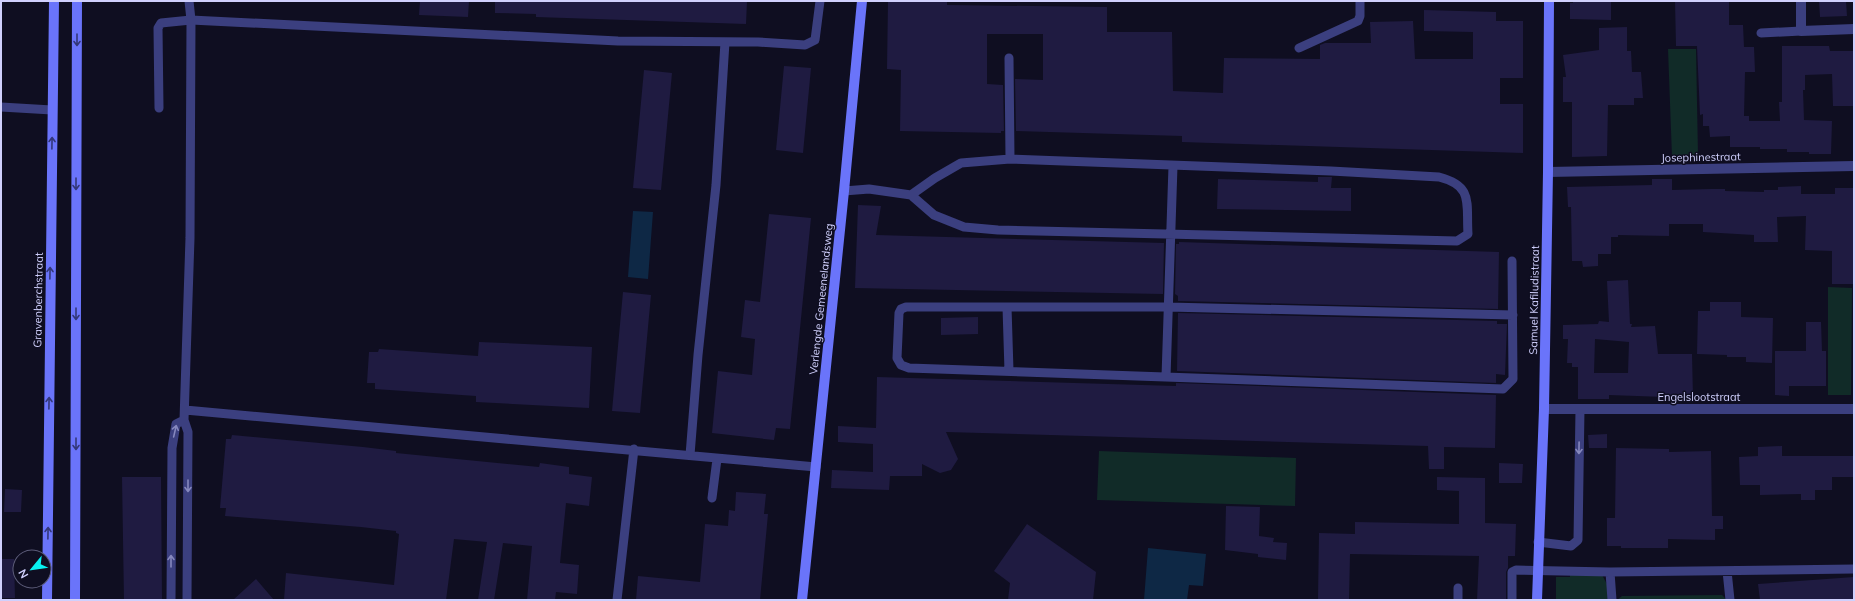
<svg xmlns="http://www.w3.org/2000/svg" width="1855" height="601" font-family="Mulish,sans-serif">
<rect width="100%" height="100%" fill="#0f0e21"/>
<path fill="#112b28" d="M 1668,49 L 1696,49 L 1698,155 L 1672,157 Z
M 1828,287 L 1852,288 L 1851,395 L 1828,395 Z
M 1099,451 L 1296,458 L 1295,506 L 1097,500 Z
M 1570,572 L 1601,573 L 1609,588 L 1610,600 L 1556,600 L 1556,577 L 1570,577 Z
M 1722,595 L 1727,600 L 1617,600 L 1622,596 Z"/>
<path fill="#0e2845" d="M 633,211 L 653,212 L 648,279 L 628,277 Z
M 1148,548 L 1206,554 L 1203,586 L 1189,585 L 1187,600 L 1144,600 Z"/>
<path fill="#1f1b41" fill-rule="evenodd" d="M 420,1 L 469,1 L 468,17 L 419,15 Z
M 495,1 L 747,1 L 746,24 L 536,17 L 536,14 L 495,13 Z
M 888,1 L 947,1 L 947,5 L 1107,7 L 1107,32 L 1172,32 L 1173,91 L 1223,93 L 1224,58 L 1320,59 L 1320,45 L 1325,43 L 1371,43 L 1370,22 L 1413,21 L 1415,59 L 1473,59 L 1473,32 L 1424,31 L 1424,10 L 1496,12 L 1496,21 L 1523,21 L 1523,78 L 1500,78 L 1500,104 L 1523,104 L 1523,153 L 1182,142 L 1182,136 L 1016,131 L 1015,79 L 1043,80 L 1043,34 L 987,34 L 987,84 L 1003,85 L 1004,131 L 1001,131 L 1001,133 L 900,131 L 901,70 L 887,69 Z
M 1573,1 L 1611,1 L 1611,20 L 1570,19 L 1570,3 L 1573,3 Z
M 1675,1 L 1729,1 L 1729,25 L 1743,25 L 1744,47 L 1754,47 L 1755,72 L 1745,72 L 1744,116 L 1749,116 L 1749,121 L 1780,121 L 1779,102 L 1782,102 L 1782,46 L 1829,46 L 1830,51 L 1854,51 L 1854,106 L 1833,106 L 1832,74 L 1805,75 L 1805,90 L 1803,90 L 1804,120 L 1832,121 L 1831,154 L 1809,154 L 1809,152 L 1787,152 L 1787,149 L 1760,149 L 1760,147 L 1730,147 L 1730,136 L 1710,137 L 1709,126 L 1703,126 L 1703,114 L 1700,115 L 1697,46 L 1676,46 Z
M 1819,1 L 1846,1 L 1847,16 L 1820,17 Z
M 1627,27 L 1627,51 L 1631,51 L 1632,72 L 1641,72 L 1643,98 L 1634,98 L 1634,105 L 1608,105 L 1607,156 L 1572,157 L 1572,102 L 1563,102 L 1563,77 L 1566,77 L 1563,55 L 1599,50 L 1599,28 Z
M 784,66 L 811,68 L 803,153 L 776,150 Z
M 644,70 L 672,73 L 661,190 L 633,188 Z
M 1318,177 L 1332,177 L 1331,188 L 1351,188 L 1351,211 L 1217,209 L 1218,179 L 1318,182 Z
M 1652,179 L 1672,179 L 1672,190 L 1711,189 L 1725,189 L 1725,191 L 1764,192 L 1764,190 L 1778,190 L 1778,187 L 1801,186 L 1801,194 L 1835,194 L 1835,188 L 1854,188 L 1854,284 L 1832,284 L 1832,251 L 1805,250 L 1806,216 L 1777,217 L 1778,242 L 1754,242 L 1754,235 L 1703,232 L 1703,224 L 1669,224 L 1669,236 L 1618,235 L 1618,237 L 1611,237 L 1611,254 L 1598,254 L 1598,266 L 1583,267 L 1582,261 L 1572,261 L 1571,207 L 1568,207 L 1567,187 L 1652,185 Z
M 858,205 L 881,206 L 876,235 L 1164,243 L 1163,294 L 855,288 Z
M 769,214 L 811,218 L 790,429 L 776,428 L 774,440 L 712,433 L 718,371 L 752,375 L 755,339 L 741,337 L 745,300 L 760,302 Z
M 1179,242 L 1499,252 L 1498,309 L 1178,301 L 1178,296 L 1175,294 L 1176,244 L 1179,244 Z
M 1628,280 L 1630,324 L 1632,324 L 1631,327 L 1655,326 L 1658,354 L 1692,354 L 1693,398 L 1609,395 L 1609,399 L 1578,399 L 1578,367 L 1572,367 L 1572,363 L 1567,363 L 1568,339 L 1563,339 L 1563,325 L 1598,324 L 1599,321 L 1609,322 L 1607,281 ZM 1595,339 L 1629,342 L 1628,373 L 1594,373 Z
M 623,292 L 651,295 L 640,413 L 612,411 Z
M 1710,302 L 1741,302 L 1741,317 L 1773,318 L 1772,363 L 1746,362 L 1746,357 L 1727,357 L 1727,355 L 1697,354 L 1698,311 L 1710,311 Z
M 1178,313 L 1497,321 L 1497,324 L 1507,324 L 1505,375 L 1496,374 L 1496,383 L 1177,371 Z
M 978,317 L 978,334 L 941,335 L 941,318 Z
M 1806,322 L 1821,322 L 1822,351 L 1826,351 L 1826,386 L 1789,386 L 1789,396 L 1775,395 L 1775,351 L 1806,351 Z
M 479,342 L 592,347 L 589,408 L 476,402 L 476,396 L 375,389 L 375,383 L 367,383 L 369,352 L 378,352 L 379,349 L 478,356 Z
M 877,377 L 1176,386 L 1176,383 L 1496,395 L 1495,448 L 1444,447 L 1444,469 L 1429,469 L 1428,446 L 946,432 L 958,459 L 951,470 L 940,473 L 922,464 L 922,476 L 890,476 L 889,490 L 831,488 L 832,470 L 873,472 L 873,444 L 838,442 L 838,426 L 876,428 Z
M 1607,434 L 1607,448 L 1589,448 L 1588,435 Z
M 232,435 L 363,447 L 396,451 L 396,453 L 539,467 L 540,463 L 569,467 L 569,474 L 592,477 L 589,506 L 566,503 L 560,563 L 579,565 L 577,594 L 556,592 L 555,600 L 527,600 L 532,546 L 503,543 L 494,600 L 478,600 L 487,542 L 454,539 L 446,600 L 284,600 L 286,573 L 394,585 L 399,534 L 396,533 L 396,531 L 361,527 L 225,516 L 226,508 L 220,508 L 226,439 L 231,439 Z
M 1782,446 L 1782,456 L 1854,456 L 1854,477 L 1832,477 L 1832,490 L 1815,490 L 1815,500 L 1801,500 L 1801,494 L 1760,495 L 1760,485 L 1740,485 L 1739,457 L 1758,456 L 1758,447 Z
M 1616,448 L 1669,449 L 1669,452 L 1711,451 L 1712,516 L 1723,516 L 1723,529 L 1715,529 L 1715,540 L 1668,539 L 1668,548 L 1621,548 L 1621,546 L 1607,546 L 1607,518 L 1615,518 Z
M 1499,463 L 1523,464 L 1522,483 L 1499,483 Z
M 122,477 L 161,477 L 162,600 L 124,600 Z
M 1437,477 L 1485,478 L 1485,523 L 1516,524 L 1515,556 L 1508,556 L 1508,568 L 1506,572 L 1506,600 L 1477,600 L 1479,556 L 1350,554 L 1349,600 L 1318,600 L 1319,533 L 1355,534 L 1355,522 L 1459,524 L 1459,491 L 1437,490 Z
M 5,489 L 22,490 L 21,512 L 4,512 Z
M 736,492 L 766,494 L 764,514 L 768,514 L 760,600 L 636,600 L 638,576 L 700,582 L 705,524 L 728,526 L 729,510 L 735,511 Z
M 1226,506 L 1260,507 L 1259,536 L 1274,538 L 1273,542 L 1287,543 L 1286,560 L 1258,557 L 1258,554 L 1225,550 Z
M 1027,524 L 1096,572 L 1093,600 L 1008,600 L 1010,583 L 994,571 Z
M 1,559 L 14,559 L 15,598 L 1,598 Z
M 1854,577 L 1854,600 L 1760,600 L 1758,584 Z
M 256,579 L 274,600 L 233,600 Z"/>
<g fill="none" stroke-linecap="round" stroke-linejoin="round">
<path stroke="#3b3f7f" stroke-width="9" d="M 1761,33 L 1801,31
M 1299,48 L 1358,21 L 1360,16 L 1360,1
M 1009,58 L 1010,159
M 1,107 L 52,110
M 159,108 L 158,28 L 161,23 L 191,20 L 189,1
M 844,191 L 869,189 L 911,195 L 935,178 L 961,163 L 1010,159 L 1331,171 L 1439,177 C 1474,186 1466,203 1468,234 L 1457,241 L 998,230 L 964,227 L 934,215 L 911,195
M 1512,261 L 1513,379 L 1503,389 L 909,368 L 901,365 L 897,358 L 899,313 L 901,309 L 906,307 L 1168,307 L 1513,315
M 1007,307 L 1009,371
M 1166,377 L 1173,166
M 185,410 L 816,467
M 690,455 L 698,355 L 716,185 L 725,42
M 712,498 L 717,459
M 1538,542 L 1571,546 L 1578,540 L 1580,409
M 1727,571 L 1730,600
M 1610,572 L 1612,600
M 171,600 L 172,448 L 176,424 L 184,420
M 187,600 L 188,432 L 184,420 L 190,238 L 191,20 L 618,41 L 758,42 L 805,45 L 815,40 L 820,1
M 617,600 L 634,449
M 1458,600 L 1458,588
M 1512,600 L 1512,572 L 1516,570 L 1610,572 L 1854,569"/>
<path stroke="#3b3f7f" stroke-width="10" d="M 1801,1 L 1801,31 L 1854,29
M 1548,172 L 1854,166
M 1544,409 L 1854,409"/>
<path stroke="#6a74fa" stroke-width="10" d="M 47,600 L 54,1
M 75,600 L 77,1
M 802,600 L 844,191 L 862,1
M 1537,600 L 1544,409 L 1548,172 L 1549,1"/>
</g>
<defs><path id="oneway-shaft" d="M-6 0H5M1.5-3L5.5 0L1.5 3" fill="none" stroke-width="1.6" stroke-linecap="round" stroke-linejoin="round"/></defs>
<g stroke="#333778">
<use href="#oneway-shaft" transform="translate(77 40) rotate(90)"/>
<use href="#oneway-shaft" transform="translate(52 143) rotate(-89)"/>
<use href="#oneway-shaft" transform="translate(76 184) rotate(90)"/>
<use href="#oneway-shaft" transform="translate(50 273) rotate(-89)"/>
<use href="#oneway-shaft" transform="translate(76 314) rotate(90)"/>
<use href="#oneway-shaft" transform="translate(49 403) rotate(-89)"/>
<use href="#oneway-shaft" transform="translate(76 444) rotate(90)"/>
<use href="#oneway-shaft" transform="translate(48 533) rotate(-89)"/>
</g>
<g stroke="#8688be">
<use href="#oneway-shaft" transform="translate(175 431) rotate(-77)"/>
<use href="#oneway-shaft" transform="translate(1579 448) rotate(91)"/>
<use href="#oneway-shaft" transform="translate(188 486) rotate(90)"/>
<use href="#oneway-shaft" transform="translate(171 561) rotate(-90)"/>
</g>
<g text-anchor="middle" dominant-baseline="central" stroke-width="3" stroke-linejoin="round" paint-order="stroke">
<g font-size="11" fill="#d0d0fd" stroke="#0f0e21">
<text transform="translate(1701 157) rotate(-1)">Josephinestraat</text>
<text transform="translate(821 299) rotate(-84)">Verlengde Gemeenelandsweg</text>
<text transform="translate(38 300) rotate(-89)">Gravenberchstraat</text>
<text transform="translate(1534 300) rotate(-89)">Samuel Kafiludistraat</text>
<text x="1699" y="397">Engelslootstraat</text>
</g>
</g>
<rect width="1855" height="601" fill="none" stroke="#d0d0fd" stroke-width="4"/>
<g transform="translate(32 569) rotate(241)"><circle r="19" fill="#0f0e21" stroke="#5c5c79"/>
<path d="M0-3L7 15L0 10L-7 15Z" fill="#08f1f1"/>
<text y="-6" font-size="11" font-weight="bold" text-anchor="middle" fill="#d0d0fd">N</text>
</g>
</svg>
